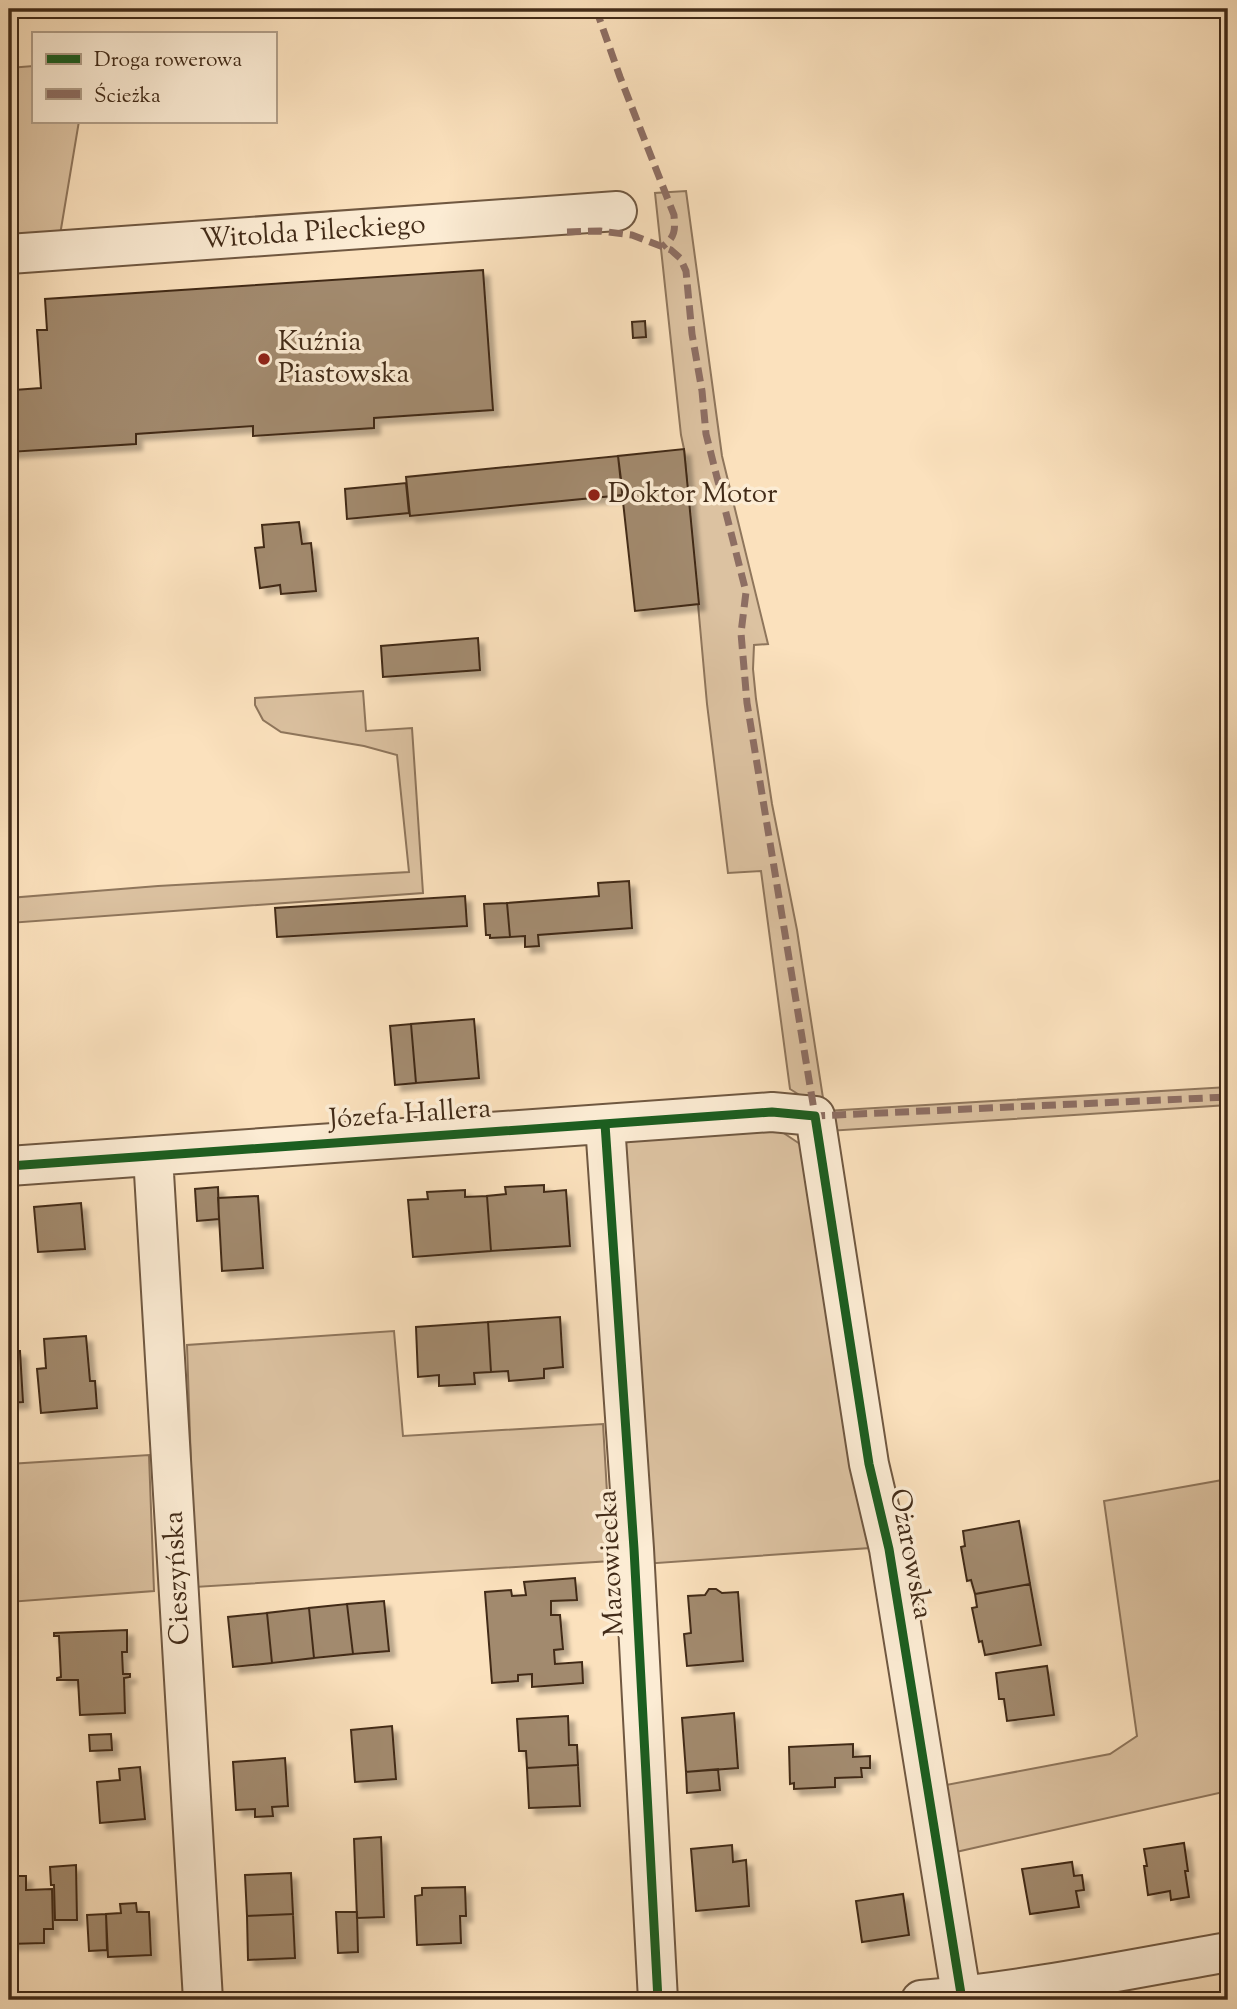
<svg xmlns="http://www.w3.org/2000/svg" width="1237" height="2009" font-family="'Sorts Mill Goudy',serif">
<defs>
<filter id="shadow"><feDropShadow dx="6" dy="6" stdDeviation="2" flood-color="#0004"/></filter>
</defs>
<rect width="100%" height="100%" fill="#fbe1bd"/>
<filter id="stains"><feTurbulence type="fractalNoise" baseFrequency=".00286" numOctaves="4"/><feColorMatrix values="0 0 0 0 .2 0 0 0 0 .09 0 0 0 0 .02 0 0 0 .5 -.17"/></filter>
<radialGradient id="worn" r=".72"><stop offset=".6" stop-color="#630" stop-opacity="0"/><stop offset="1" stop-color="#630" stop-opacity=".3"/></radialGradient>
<path fill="#dcc2a1" stroke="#8f765c" stroke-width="2" d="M 33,66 L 33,121 L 79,121 L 60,235 L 9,239 L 9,68 Z
M 686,191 L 722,456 L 768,644 L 754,645 L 753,669 L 756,699 L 772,804 L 797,930 L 825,1111 L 1228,1087 L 1228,1105 L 828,1131 L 825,1111 L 790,1089 L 761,871 L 728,873 L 707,704 L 684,449 L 681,435 L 655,193 Z
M 363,691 L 366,731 L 412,728 L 423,893 L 9,923 L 9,898 L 158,886 L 409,872 L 397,755 L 364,746 L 281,732 L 263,720 L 255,705 L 255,698 Z
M 676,1127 L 782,1132 L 800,1144 L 870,1548 L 643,1564 L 619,1154 L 631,1134 Z
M 394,1331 L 403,1436 L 603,1424 L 611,1561 L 195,1587 L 187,1345 Z
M 149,1455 L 154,1591 L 9,1602 L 9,1464 Z
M 1228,1479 L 1228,1791 L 956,1852 L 946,1785 L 1110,1754 L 1137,1736 L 1104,1501 Z"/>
<path fill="#a28a6e" stroke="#422b18" stroke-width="2" filter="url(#shadow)" d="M 483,270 L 493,410 L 374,418 L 374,428 L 253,436 L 253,426 L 136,434 L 136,444 L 9,452 L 9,391 L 12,391 L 12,389 L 14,390 L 41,388 L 37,330 L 47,330 L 45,299 Z
M 645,321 L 646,337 L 633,338 L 632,322 Z
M 684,449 L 699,604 L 635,611 L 618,456 Z
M 618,456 L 623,495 L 410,516 L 406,477 Z
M 406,483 L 409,513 L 347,519 L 345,489 Z
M 299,522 L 302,544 L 311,543 L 316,591 L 281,594 L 280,585 L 260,588 L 255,548 L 264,547 L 262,525 Z
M 478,638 L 480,670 L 383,677 L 381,646 Z
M 629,881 L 632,928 L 538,935 L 539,946 L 525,947 L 525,936 L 510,937 L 507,903 L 599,896 L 598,883 Z
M 465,896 L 467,926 L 277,937 L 275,908 Z
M 507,903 L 510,937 L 490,938 L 490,935 L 486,935 L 484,904 Z
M 474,1019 L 479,1078 L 416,1083 L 411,1024 Z
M 411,1024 L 416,1083 L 395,1085 L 390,1026 Z
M 544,1185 L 544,1192 L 566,1190 L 570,1246 L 491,1251 L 487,1196 L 506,1194 L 505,1187 Z
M 218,1187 L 219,1219 L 197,1221 L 195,1189 Z
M 465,1190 L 465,1197 L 487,1196 L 491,1251 L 413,1257 L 408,1200 L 428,1199 L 427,1192 Z
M 258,1196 L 263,1268 L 222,1271 L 218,1198 Z
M 81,1203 L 85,1249 L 38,1252 L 34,1207 Z
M 560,1317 L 563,1367 L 544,1369 L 544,1378 L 509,1381 L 508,1371 L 491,1372 L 488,1322 Z
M 488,1322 L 491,1372 L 474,1373 L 475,1384 L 439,1386 L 439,1375 L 418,1377 L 416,1327 Z
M 86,1336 L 90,1381 L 95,1381 L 97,1408 L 41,1413 L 37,1369 L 46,1368 L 44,1339 Z
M 9,1351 L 20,1351 L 23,1402 L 9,1403 Z
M 1019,1521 L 1030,1584 L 975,1594 L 971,1580 L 967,1581 L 961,1547 L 965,1546 L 963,1531 Z
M 575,1578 L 577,1600 L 551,1601 L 551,1615 L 560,1615 L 563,1649 L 554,1650 L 555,1664 L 582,1662 L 583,1683 L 532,1687 L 532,1674 L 518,1675 L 518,1681 L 492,1683 L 485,1592 L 511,1590 L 512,1596 L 526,1595 L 524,1582 Z
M 1030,1584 L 1041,1645 L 985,1655 L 982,1641 L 979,1642 L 972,1608 L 977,1607 L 975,1594 Z
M 709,1589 L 716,1589 L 722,1593 L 738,1592 L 743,1661 L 687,1666 L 684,1634 L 691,1633 L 688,1596 L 705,1595 Z
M 384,1601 L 389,1651 L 353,1654 L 347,1604 Z
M 347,1604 L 353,1654 L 314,1658 L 309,1608 Z
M 309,1608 L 314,1658 L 272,1663 L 267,1613 Z
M 267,1613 L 272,1663 L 233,1667 L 228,1617 Z
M 127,1630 L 127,1652 L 122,1652 L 123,1674 L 130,1674 L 130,1677 L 124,1678 L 125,1713 L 80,1715 L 78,1680 L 57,1680 L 57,1678 L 61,1677 L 59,1636 L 54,1636 L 54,1633 Z
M 1047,1666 L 1054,1715 L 1007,1721 L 1004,1699 L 999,1699 L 996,1673 Z
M 734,1713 L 738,1768 L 686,1772 L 682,1718 Z
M 568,1716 L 569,1745 L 577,1745 L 578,1765 L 527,1768 L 526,1751 L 519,1751 L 517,1719 Z
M 392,1726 L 396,1779 L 355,1782 L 351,1730 Z
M 111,1734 L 112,1750 L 90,1751 L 89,1735 Z
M 853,1744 L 853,1757 L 870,1756 L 870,1768 L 861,1768 L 862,1777 L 835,1778 L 835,1787 L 794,1789 L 794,1783 L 790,1784 L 789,1747 Z
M 285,1758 L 288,1806 L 272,1807 L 273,1816 L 255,1817 L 255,1809 L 236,1810 L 233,1762 Z
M 578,1765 L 580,1806 L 529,1808 L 527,1768 Z
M 140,1767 L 145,1819 L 100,1823 L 97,1782 L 120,1780 L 119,1769 Z
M 718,1769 L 720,1790 L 687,1793 L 686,1772 Z
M 381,1837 L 384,1917 L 357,1918 L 354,1839 Z
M 1184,1843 L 1188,1871 L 1185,1871 L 1189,1897 L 1171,1900 L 1170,1891 L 1148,1895 L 1144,1866 L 1147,1866 L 1144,1849 Z
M 732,1845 L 733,1862 L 746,1860 L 749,1906 L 696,1911 L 691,1849 Z
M 1072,1862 L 1074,1876 L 1082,1875 L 1084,1890 L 1076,1891 L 1079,1907 L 1030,1914 L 1022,1869 Z
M 76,1865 L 77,1920 L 55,1920 L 54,1885 L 51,1885 L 50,1867 Z
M 291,1873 L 293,1914 L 247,1916 L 245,1875 Z
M 9,1876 L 26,1876 L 26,1890 L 52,1889 L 53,1929 L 44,1929 L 44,1943 L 9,1944 Z
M 465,1887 L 466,1916 L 460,1916 L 461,1943 L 417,1945 L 415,1896 L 422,1895 L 422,1888 Z
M 903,1894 L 909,1935 L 862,1942 L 856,1901 Z
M 136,1903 L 137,1912 L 149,1912 L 151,1955 L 108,1957 L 106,1914 L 121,1913 L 120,1904 Z
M 336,1912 L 357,1912 L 358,1952 L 338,1953 Z
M 106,1914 L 107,1950 L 89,1951 L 87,1915 Z
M 293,1914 L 295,1958 L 248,1960 L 247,1916 Z"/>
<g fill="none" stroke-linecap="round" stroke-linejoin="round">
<defs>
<path id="minor" d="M 9,254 L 617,211
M 605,1124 L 634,1549 L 658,2000
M 153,1156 L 203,2000
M 9,1166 L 772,1112 L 815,1116 L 869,1464 L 889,1549 L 962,2000
M 921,2000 C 1024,1991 1126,1970 1228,1952"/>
</defs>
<use href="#minor" stroke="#705841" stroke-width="42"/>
<use href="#minor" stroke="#fcecd4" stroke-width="38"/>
<path stroke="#8d6e63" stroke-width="7" stroke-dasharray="14 7" stroke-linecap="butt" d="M 596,9 L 620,77 L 674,215 C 675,231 676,236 662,247
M 567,232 L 600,231 L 632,235 L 671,250 L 680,258 L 686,271 L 692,334 L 702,391 L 706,434 L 746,592 L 741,633 L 747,703 L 815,1116 L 1228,1097"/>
<defs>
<path id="cycleway" d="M 605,1124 L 634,1549 L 658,2000
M 9,1166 L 772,1112 L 815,1116 L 869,1464 L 889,1549 L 962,2000"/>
</defs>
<use href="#cycleway" stroke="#fcecd4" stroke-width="13"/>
<use href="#cycleway" stroke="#1b5e20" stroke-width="9"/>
</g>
<g fill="#8f2418" stroke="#fcecd4" stroke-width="2.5">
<circle cx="264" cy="359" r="7"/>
<circle cx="594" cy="495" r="7"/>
</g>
<g text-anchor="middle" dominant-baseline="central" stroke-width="7" stroke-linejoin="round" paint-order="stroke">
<g font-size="28" fill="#422b18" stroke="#fcecd4">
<text transform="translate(313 233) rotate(-4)">Witolda Pileckiego</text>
<text transform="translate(410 1115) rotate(-4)">Józefa Hallera</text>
<text transform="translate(910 1554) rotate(79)">Ożarowska</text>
<text transform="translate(612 1563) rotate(-93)">Mazowiecka</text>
<text transform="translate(178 1578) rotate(-93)">Cieszyńska</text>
</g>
<g font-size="28" fill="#422b18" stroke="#fcecd4" text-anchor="start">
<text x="278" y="343">Kuźnia<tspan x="278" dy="32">Piastowska</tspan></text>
<text x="608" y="495">Doktor Motor</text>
</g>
</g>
<rect width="1237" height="2009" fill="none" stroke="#fbe1bd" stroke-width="35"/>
<rect x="10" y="10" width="1216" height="1988" fill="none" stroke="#422b18" stroke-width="3.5"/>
<rect x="18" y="18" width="1202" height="1974" fill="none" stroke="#422b18" stroke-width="2"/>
<rect x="32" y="32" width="245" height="91" fill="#fcecd4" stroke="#b29f89" stroke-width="2"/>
<rect x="46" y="54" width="35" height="10" fill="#1b5e20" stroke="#b29f89" stroke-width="2"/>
<text x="94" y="66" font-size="21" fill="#422b18">Droga rowerowa</text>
<rect x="46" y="89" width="35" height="10" fill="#8d6e63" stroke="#b29f89" stroke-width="2"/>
<text x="94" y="102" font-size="21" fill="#422b18">Ścieżka</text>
<rect width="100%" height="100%" filter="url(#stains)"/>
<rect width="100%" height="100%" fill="url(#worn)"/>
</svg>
